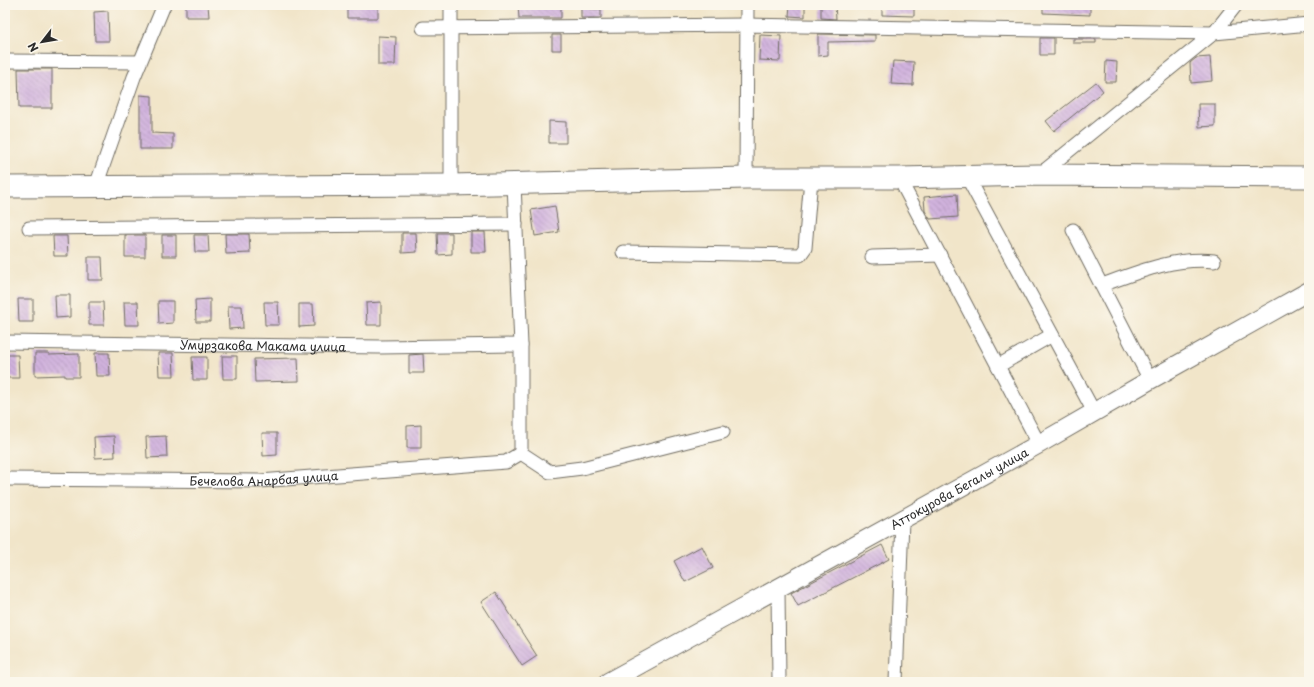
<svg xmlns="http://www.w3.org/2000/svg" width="1314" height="687" font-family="'Playpen Sans',sans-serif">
<defs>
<pattern id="building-back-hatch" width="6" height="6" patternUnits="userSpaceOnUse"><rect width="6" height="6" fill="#d1b3de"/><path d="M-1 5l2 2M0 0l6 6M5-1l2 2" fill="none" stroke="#aa92b4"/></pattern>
</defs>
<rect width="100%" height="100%" fill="#fbf7ec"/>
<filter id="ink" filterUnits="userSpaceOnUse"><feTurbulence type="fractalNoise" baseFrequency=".025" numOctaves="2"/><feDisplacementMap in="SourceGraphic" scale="8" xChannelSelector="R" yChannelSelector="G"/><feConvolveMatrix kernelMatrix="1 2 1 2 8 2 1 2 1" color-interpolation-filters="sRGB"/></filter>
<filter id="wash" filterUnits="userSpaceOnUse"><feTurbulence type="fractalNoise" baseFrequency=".012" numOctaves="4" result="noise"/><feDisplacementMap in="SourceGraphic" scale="16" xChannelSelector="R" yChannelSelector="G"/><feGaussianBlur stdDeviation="0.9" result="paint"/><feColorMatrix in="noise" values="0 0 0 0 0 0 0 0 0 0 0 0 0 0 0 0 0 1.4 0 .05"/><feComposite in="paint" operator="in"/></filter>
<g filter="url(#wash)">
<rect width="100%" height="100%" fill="#f1e5c9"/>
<g id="blocks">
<path fill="url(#building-back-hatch)" d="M 186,5 L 208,5 L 209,17 L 186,17 Z
M 347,5 L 378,5 L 378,18 L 347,18 Z
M 518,5 L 561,5 L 561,18 L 519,18 Z
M 581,5 L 589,5 L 589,9 L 601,9 L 601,18 L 581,18 Z
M 790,5 L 805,5 L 805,17 L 789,16 Z
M 821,5 L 835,5 L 836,19 L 821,18 Z
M 882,5 L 914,5 L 914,16 L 882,15 Z
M 1043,5 L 1090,5 L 1090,15 L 1043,13 Z
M 108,11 L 109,41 L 95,41 L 94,12 Z
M 818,34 L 875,35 L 875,41 L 828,42 L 828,55 L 818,56 Z
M 552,35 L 561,35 L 561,50 L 552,50 Z
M 760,35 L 781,36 L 780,61 L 759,60 Z
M 378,36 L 396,37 L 395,65 L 378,65 Z
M 1040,38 L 1054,38 L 1054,55 L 1040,55 Z
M 1073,39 L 1096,39 L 1096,43 L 1073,43 Z
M 1210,57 L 1212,81 L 1191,83 L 1190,63 L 1196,58 Z
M 893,61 L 914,62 L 913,85 L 891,84 Z
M 1106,61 L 1117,62 L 1116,82 L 1105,82 Z
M 18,69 L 52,69 L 52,108 L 19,108 Z
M 1096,82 L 1103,91 L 1054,131 L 1046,121 Z
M 140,95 L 152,96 L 152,133 L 173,134 L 173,149 L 140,149 Z
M 1198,104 L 1215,104 L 1215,126 L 1199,127 Z
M 549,121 L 566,122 L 566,143 L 549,143 Z
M 957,194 L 958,217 L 930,219 L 925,211 L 924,197 Z
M 555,206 L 559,232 L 535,236 L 531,210 Z
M 471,232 L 485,232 L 486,252 L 471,252 Z
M 402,233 L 416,233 L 417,252 L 402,253 Z
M 437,233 L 452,233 L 452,254 L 438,255 Z
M 225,234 L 249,234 L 250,253 L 226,254 Z
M 125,235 L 145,235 L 145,257 L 125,257 Z
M 162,235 L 176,235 L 176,256 L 162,256 Z
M 194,235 L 208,235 L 209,252 L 195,252 Z
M 53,236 L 67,236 L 68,256 L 54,256 Z
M 88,257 L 102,257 L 103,280 L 88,280 Z
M 55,295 L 70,295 L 70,317 L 56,318 Z
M 18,299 L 33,299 L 33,322 L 19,322 Z
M 210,299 L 210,322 L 196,322 L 195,300 Z
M 158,301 L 173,301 L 173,323 L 159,324 Z
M 89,302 L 103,302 L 104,325 L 89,325 Z
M 124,302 L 138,302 L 139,325 L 125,325 Z
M 264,302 L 278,302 L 279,325 L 265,325 Z
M 381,302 L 381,325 L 367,325 L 366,303 Z
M 299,304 L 313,304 L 314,326 L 299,327 Z
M 228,306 L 242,306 L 243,328 L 229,329 Z
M 35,353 L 49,353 L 49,355 L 79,354 L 79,377 L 65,377 L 65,375 L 35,376 Z
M 95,353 L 109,353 L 110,376 L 96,376 Z
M 158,353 L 173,353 L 174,376 L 159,376 Z
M 423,354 L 424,373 L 409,373 L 409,355 Z
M 5,355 L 18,355 L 19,378 L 5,378 Z
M 222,356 L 237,356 L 237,379 L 223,379 Z
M 192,357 L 207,357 L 207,380 L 193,380 Z
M 298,358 L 299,381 L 255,382 L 254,359 Z
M 421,425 L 421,448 L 407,448 L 407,426 Z
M 262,433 L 277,433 L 277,455 L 263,456 Z
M 114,436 L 115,457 L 95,458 L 94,437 Z
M 166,436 L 167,457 L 147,458 L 146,437 Z
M 882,545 L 889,559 L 798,606 L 791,593 Z
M 702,546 L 713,568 L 685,582 L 674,561 Z
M 496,592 L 537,656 L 522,666 L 481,602 Z"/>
</g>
</g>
<g filter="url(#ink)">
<use href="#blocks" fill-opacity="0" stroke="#706c62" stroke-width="1"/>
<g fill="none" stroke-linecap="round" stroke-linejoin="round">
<defs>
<g id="minor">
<path d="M 451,5 L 451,185"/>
<path d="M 423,28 L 747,25 L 1214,33 L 1309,24"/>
<path d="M 5,61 L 140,62"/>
<path d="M 1039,175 L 1214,33 L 1236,5"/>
<path d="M 967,177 L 1094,412"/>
<path d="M 746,178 L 747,5"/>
<path d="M 899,178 L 1039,444"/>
<path d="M 514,184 L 521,345 L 521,453 L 550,472 L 582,468 L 723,432"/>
<path d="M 96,186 L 134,77 L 164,5"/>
<path d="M 29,228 L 516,224"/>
<path d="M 1073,230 L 1150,380"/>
<path d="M 623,252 L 800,255 L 805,248 L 811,179"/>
<path d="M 872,257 L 940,255"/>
<path d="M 1102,285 C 1138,272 1175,257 1214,261"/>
<path id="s1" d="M 5,342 L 380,347 L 521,345"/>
<path d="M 998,366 L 1052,335"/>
<path id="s2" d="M 5,479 L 260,481 L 506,462 L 521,453"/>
<path d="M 778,589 L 779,682"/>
<path d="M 896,682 L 902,520"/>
</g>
<g id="secondary">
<path id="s3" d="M 608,682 L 1039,444 L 1150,380 L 1309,291"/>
</g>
<path id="trunk" d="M 5,187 L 451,185 L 746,178 L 899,178 L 1039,175 L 1309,177"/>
</defs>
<use href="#minor" stroke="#706c62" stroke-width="15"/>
<use href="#secondary" stroke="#706c62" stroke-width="20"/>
<use href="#trunk" stroke="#706c62" stroke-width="23"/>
<use href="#minor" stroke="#fff" stroke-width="13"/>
<use href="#secondary" stroke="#fff" stroke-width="18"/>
<use href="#trunk" stroke="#fff" stroke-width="21"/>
</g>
</g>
<g text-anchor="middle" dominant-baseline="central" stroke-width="3" stroke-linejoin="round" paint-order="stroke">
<g font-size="12" fill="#2b2b2b" stroke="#fbf7ec">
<text stroke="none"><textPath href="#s1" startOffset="258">Умурзакова Макама улица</textPath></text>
<text stroke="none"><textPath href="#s2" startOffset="259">Бечелова Анарбая улица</textPath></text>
<text stroke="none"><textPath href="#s3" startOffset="401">Аттокурова Бегалы улица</textPath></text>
</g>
</g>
<rect width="1314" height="687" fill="none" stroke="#fbf7ec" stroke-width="20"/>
<g transform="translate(42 42) rotate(239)" stroke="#fbf7ec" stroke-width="3" paint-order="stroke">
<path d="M0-3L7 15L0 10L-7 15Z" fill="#2b2b2b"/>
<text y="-6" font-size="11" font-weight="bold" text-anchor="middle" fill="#2b2b2b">N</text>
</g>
</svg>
